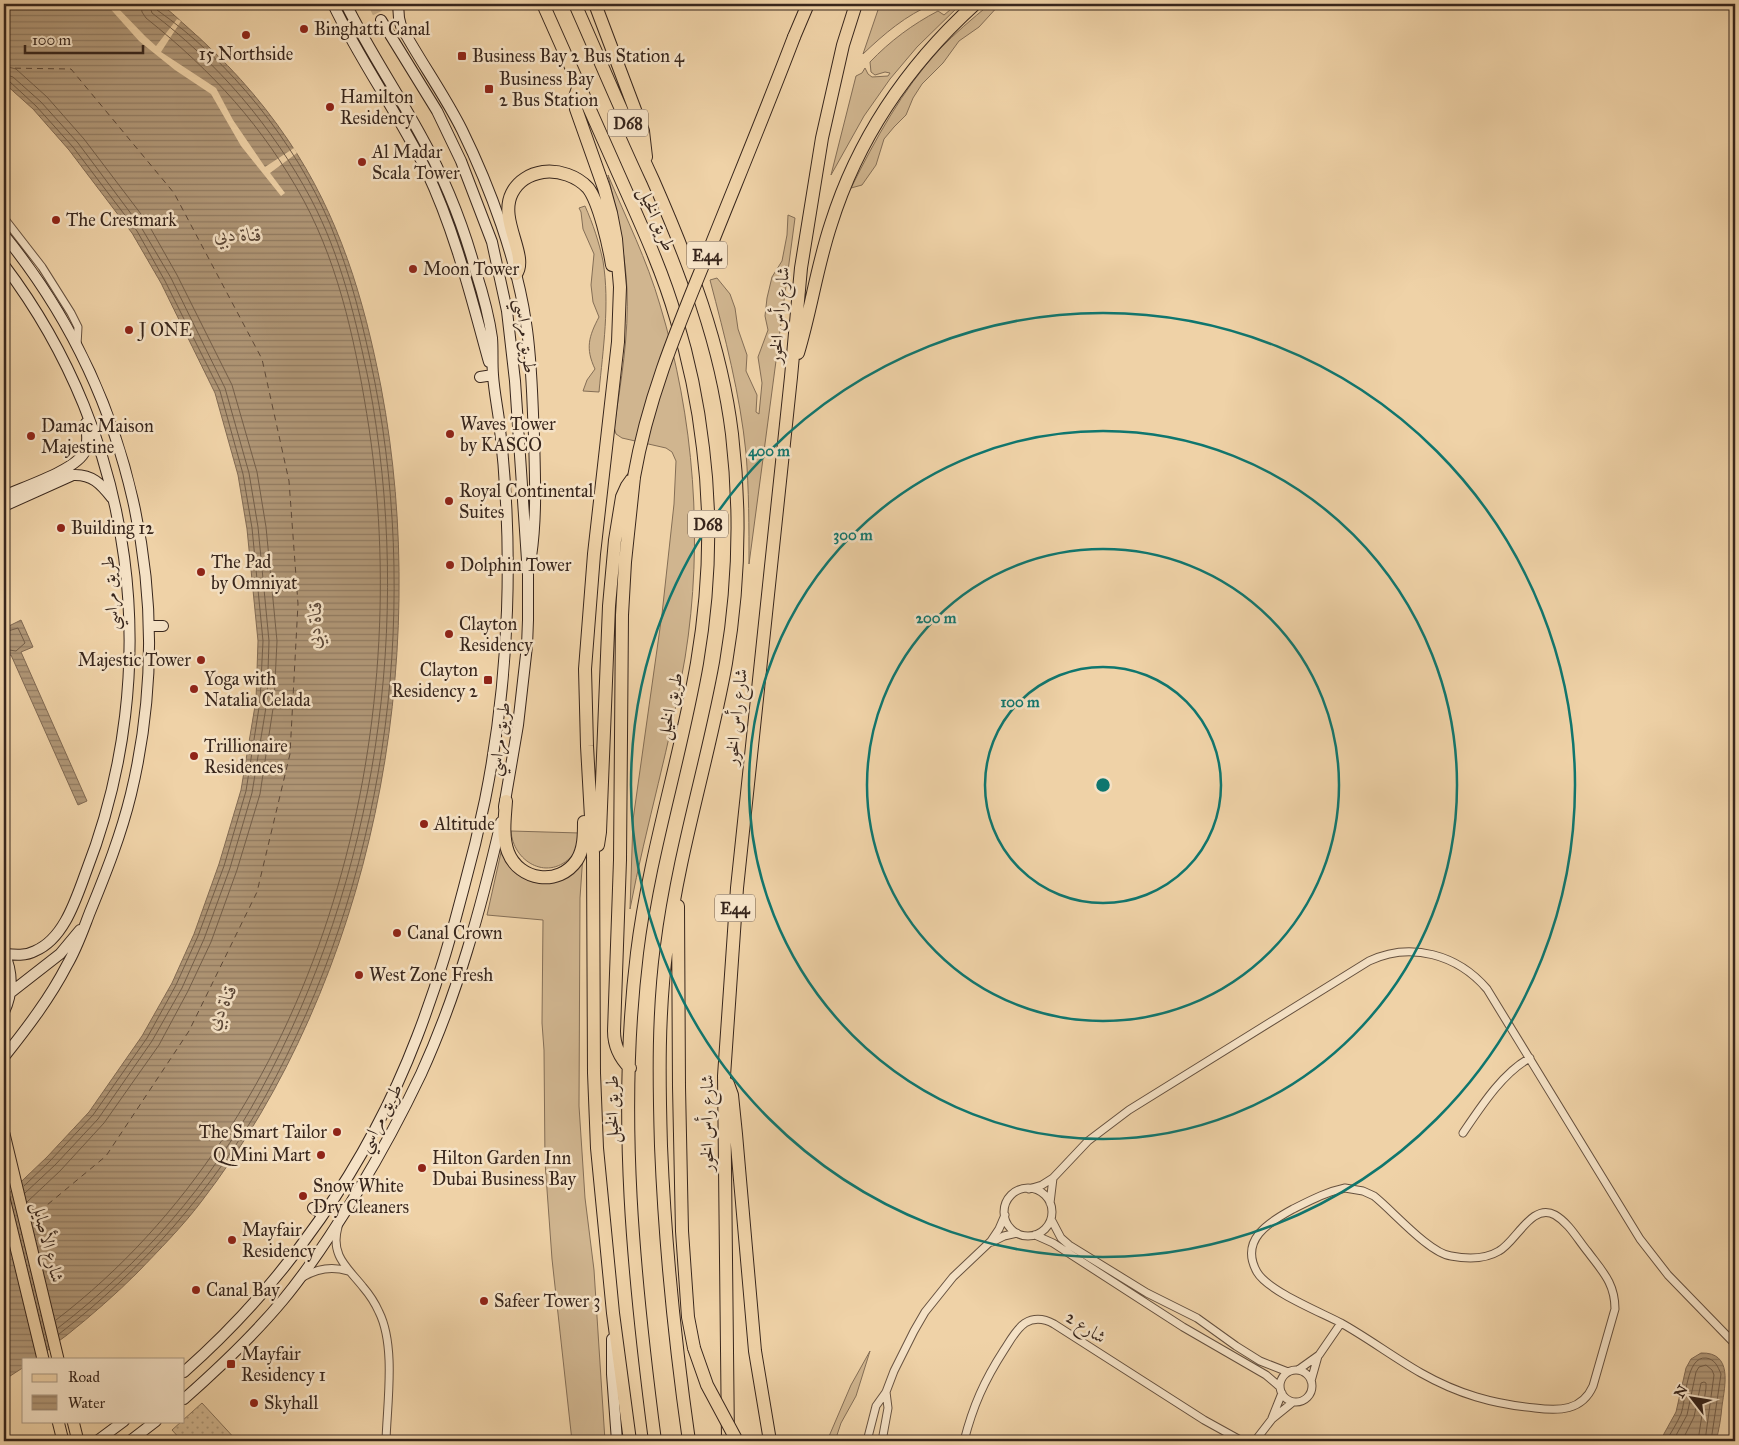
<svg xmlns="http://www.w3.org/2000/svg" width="1739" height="1445" font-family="'IM FELL Great Primer',Amiri,serif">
<defs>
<pattern id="park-dots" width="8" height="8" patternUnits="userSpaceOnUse" patternTransform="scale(1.25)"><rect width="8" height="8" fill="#d0b58f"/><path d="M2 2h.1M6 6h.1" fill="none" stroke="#aa9374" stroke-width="1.8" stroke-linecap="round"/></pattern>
<pattern id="water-rules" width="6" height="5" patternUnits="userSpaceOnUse" patternTransform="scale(1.25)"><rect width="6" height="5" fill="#b19878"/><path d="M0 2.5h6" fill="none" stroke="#917c62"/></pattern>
</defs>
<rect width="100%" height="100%" fill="#efd2a7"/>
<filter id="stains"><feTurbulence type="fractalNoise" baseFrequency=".004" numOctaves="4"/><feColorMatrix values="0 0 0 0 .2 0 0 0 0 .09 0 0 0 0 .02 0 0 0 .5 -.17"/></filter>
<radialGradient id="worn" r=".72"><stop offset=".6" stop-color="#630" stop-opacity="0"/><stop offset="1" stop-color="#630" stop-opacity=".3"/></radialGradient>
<path fill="url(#park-dots)" stroke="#846e56" d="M 202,1403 L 237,1441 L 182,1441 L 172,1430 Z"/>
<path fill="#d0b58f" stroke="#846e56" d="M 880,4 L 933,4 C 906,15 884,34 863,54 Z
M 957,4 L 961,4 L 917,47 L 890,79 L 864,116 L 831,175 L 856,76 L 862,73 L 865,68 L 868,74 L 872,77 L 888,76 L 890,73 L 885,72 L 875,75 L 871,72 L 870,62 C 890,41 913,24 938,11 L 944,15 Z
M 990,4 L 1000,4 L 979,27 L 959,41 L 943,63 L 922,84 L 913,98 L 906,115 L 894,127 L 884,139 L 876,165 L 862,185 L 851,188 C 875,140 902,90 939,50 C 955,33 972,19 990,4 Z
M 608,175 C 626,218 647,260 660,305 C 694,417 704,541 685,658 C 671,742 646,825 630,909 L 633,820 L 662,614 L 674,504 L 676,461 L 672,452 L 666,448 L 622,438 L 616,434 L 614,427 C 621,382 629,335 627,289 C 625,250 616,212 608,175 Z
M 585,206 C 593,224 599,242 603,261 C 610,304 603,349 599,392 L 583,391 L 587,380 L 595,369 C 585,348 589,336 599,317 L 593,302 L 591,285 L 594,254 L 583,229 L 581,212 L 579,208 Z
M 788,215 L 795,218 L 749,564 C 749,527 749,490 746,453 C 740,394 725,337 710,280 L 717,278 L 730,294 L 735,308 L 738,329 L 747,355 L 746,371 L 757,395 L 756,412 L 759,414 L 762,383 L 758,357 L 768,330 L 765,316 L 767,298 L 772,277 L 782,261 L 787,235 Z
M 511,831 L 580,833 C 579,837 580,842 579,845 C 577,850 573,855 570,858 C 546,881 513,861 511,831 Z
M 502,848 L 541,882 L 583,854 L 580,898 L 579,1106 L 585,1198 L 594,1270 L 605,1441 L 572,1441 L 552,1259 L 545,1162 L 544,1050 L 542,1023 L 543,920 L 487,915 Z
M 870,1351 L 856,1396 L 841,1423 L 835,1441 L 827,1441 L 851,1385 Z"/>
<path fill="url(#water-rules)" stroke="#816a53" d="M 4,4 C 41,4 78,4 115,4 C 126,4 148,1 158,4 C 168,8 178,19 185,25 C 225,60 259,97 288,140 C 339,215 364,299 381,387 C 433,661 373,979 201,1202 C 182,1227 159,1250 138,1272 C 116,1294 92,1315 67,1335 C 58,1341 49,1350 40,1356 C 33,1360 32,1359 24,1359 L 24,1367 L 4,1380 L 4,1198 L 47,1157 L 89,1112 L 142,1036 L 172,983 L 194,934 L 219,864 L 241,790 L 256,700 L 258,641 L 247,529 L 238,475 L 215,393 L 161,283 L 132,233 L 69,150 L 33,109 L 4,83 Z
M 4,620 L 7,627 L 21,620 L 33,647 L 21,652 L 87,801 L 78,805 L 11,655 L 4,657 Z
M 1701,1353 C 1733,1352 1725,1385 1722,1406 C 1721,1418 1719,1430 1716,1441 L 1660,1441 L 1676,1412 L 1686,1368 L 1691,1359 Z"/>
<path fill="#efd2a7" d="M 106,4 L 114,4 L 146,37 L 156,46 L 177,19 L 181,21 L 161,52 L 216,88 L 233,120 L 265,167 L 294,148 L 297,153 L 270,173 L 285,193 L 281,196 L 241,146 L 211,94 L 175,70 L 139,41 Z"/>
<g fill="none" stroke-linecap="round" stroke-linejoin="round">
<path stroke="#745f4a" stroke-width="1" d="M 4,66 L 16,69 L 47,97 L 84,139 L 147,222 L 177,275 L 232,385 L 257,472 L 266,527 L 277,641 L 274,702 L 260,794 L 237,870 L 211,942 L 188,991 L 159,1045 L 104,1123 L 60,1171 L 27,1202
M 4,74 L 13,77 L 41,102 L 78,143 L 141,227 L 171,278 L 225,388 L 249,473 L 258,527 L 269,641 L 267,701 L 252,793 L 230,868 L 204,939 L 182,988 L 152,1041 L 98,1119 L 55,1165 L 25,1193
M 4,80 L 9,81 L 36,106 L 73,147 L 137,231 L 165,281 L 220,391 L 243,474 L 252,528 L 263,641 L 260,701 L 246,791 L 224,866 L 198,936 L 176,985 L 147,1038 L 93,1115 L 50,1161 L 24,1186
M 4,630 L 8,631 L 18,628 L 25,643 L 16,651 L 9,650 L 4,652
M 56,1320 C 318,1119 416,744 369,428 C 357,351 341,270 304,201 C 263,126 213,72 146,18 L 142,12 L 141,4
M 58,1328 C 140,1265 211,1183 260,1092 C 377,877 414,623 369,383 C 356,320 341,256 311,199 C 272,126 218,63 152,13 L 149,4
M 59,1334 C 142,1270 214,1189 265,1097 C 384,883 421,623 375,383 C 364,328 351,275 330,224 C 295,142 230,61 157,10 L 155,4
M 1666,1441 C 1671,1433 1677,1423 1681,1414 C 1686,1400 1686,1356 1706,1358 C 1715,1359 1718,1367 1721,1374 L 1711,1441
M 1673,1441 L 1687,1415 L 1696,1372 L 1699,1367 L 1706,1365 L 1712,1370 L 1714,1375 L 1705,1441
M 1682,1441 L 1694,1417 L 1701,1383 L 1704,1382 L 1706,1383 L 1706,1388 L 1698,1441"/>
<path stroke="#5c4838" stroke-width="1" stroke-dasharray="6 5" stroke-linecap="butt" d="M 4,68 L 71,69 L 174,193 L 262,359 L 289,481 L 298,604 L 290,754 L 257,892 L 189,1031 L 106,1156 L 29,1220
M 4,1241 L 9,1237"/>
<path stroke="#cab08b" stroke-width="10" stroke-dasharray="10 5" stroke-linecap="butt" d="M 373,4 L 381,20"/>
<defs>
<path id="street" d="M 4,218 L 42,267 L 71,313 L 78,327 L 77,345
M 1463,1133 C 1480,1108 1503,1072 1530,1058
M 1345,1188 L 1363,1191 L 1374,1196 C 1393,1211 1429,1253 1451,1256 C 1467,1259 1484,1260 1499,1251 C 1516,1242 1532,1202 1555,1215 C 1569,1223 1578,1240 1588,1252 C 1602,1271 1615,1283 1615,1309 L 1593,1386 C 1582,1411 1559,1411 1535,1408 C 1493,1404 1458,1394 1421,1373 C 1393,1357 1368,1338 1341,1323 C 1320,1312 1268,1291 1257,1272 C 1239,1240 1269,1222 1293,1209 C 1311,1200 1326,1192 1345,1188 Z
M1004 1212a24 24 0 1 1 48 0a24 24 0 1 1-48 0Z
M 1029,1189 L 1042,1185 L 1053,1178 L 1088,1141 L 1129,1110 L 1369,961 C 1411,941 1458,955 1487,989 L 1640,1239 L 1668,1275 L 1735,1344
M 1050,1203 L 1053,1178
M 1051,1219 L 1061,1238 L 1069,1245 L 1147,1293 L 1197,1318 L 1236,1346 L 1260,1361 L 1288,1372
M 338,1227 C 330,1255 347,1267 363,1287 C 369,1294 375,1303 379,1312 C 396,1346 387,1404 386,1441
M 1035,1235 L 1053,1243 L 1183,1327 L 1266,1375 L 1280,1387
M 992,1242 L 1004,1236 L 1017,1233
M 303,1277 C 318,1268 332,1266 348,1271
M 1298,1370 L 1319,1355 L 1341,1323
M1280 1386a16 16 0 1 1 32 0a16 16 0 1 1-32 0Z
M 1311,1381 L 1318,1356
M 1272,1418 L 1282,1393
M 867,1441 L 876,1406 L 886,1392 L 894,1371 L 914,1331 L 925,1312 L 953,1277 L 991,1241 L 999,1229 L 1005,1215
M 882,1441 L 888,1408 L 886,1392
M 964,1441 C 973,1406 984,1381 1004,1350 C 1010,1341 1016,1329 1025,1323 C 1035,1317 1045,1319 1054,1324 L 1204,1420 L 1242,1441
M 1255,1441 L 1272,1419 L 1293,1402"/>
<path id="secondary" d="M 333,4 C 360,61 398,113 426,170 C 455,231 471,297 489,362
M 398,4 L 399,18 L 401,26 C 420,61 444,94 462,130 C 490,187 517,260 526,323 C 532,360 532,398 534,436 C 535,477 537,516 531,557
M 381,20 L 437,111 L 461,161 L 492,242 L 507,311 L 515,381 L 528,575 L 528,620 L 527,646 L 518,725 L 504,807
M 4,235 C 131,391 178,598 131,794 C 121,835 106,873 90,912 C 83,930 77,948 67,965 C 50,998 27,1028 4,1057
M 4,265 C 136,439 165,669 86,872 C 76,899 64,939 35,951 C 26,956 15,955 5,954
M 480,377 L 493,375
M 4,496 C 23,487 77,470 85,451 C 89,442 87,432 86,423
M 4,506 L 73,475 C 92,474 101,484 112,498
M 149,626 L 163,626
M 4,953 C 13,972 13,993 4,1012
M 10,993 L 60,954 L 80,930
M 313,1208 L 323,1215
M 612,1339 L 612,1374 L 617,1441
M 184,1372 C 286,1282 368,1165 417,1037 C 436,988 451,938 464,887 C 472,858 479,829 485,800 C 510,676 514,545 499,420 C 497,405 494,390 493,375 C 492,363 493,350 492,338 C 489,316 483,294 476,272 C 463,224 444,177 420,134 C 396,90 368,49 346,4
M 184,1399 C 219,1368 253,1336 283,1300 C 311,1266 335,1229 358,1191 C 381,1153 402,1114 421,1074 C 458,993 481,908 501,822
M 97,1441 L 124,1421
M 130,1441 L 156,1421"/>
<path id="primary" d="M 4,1134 L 58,1359
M 4,1198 L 43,1359
M 58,1421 L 63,1441
M 73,1421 L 78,1441"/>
<path id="highway" d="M 543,4 C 567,58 591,112 615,166 C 637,216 661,266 676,318 C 689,360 698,404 703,448 C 712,519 709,592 697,663 C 680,760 649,855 637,953 C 617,1116 634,1280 655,1441
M 575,4 C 601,63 626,122 653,180 C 689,262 721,344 732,434 C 741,510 739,587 726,663 C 709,758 679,850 667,946 C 658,1013 659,1079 661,1146 C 665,1245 675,1343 689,1441
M 595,4 L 643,131 L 646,157
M 794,37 L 808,4
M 579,85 L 575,97 L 576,109 L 604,188 L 611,213 L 616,239 L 620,287 L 618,342 L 594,554 L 585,669 L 587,746 L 593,853 L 594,1073 L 597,1148 L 613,1313 L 630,1441
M 516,274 C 529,256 498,220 512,193 C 518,181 530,174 543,172 C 559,170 577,176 588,188 C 599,202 609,246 612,265
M 798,353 C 811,310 817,266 831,224 C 858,138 909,64 975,4
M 506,801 C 505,817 502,836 508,852 C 519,881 559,887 577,860 C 584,849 584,835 584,822
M 598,845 L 600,832 L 609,606 L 615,540 L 622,497 L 627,486 L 632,479
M 678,906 L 679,1087 L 682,1231 L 688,1317 L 694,1348
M 630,1068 C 619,1057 614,1046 614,1031 L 620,860 L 622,615 L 625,562 L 634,477
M 728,1084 L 732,1095 L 736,1134 L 755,1351 L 770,1441
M 728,1441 L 724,1076 L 737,888 L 791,377 L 801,268 L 822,138 L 843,45 L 856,4"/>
</defs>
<use href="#street" stroke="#66513f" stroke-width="9"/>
<use href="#secondary" stroke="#38261c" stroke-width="12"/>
<use href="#primary" stroke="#38261c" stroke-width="13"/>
<use href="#highway" stroke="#38261c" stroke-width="14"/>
<use href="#street" stroke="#f5e2c6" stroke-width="7"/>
<use href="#secondary" stroke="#f5e2c6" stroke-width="10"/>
<use href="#primary" stroke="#efd2a7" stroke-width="11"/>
<use href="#highway" stroke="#efd2a7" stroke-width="12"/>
<defs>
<path id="highway-bridge" d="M 634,477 C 648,396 679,324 710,248 C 738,178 767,108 794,37
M 694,1348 L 707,1385 L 737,1441"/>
</defs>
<use href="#highway-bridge" stroke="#38261c" stroke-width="14" stroke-linecap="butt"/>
<use href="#highway-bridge" stroke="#efd2a7" stroke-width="12"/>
</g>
<g fill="none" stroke="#0f766e" stroke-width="2.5">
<circle cx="1103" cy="785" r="118"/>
<circle cx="1103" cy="785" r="236"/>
<circle cx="1103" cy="785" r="354"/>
<circle cx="1103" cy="785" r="472"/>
</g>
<g fill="#8f2418" stroke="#f5e2c6" stroke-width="2">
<circle cx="304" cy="29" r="5"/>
<circle cx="246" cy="35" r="5"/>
<rect x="457" y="51" width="10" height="10" rx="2.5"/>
<rect x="484" y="84" width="10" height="10" rx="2.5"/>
<circle cx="330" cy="107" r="5"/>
<circle cx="362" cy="162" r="5"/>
<circle cx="56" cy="220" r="5"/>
<circle cx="413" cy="269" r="5"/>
<circle cx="129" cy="330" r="5"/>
<circle cx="450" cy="434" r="5"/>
<circle cx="31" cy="436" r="5"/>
<circle cx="449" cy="501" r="5"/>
<circle cx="61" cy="528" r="5"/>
<circle cx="450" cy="565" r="5"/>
<circle cx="201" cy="572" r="5"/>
<circle cx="449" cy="634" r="5"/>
<circle cx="201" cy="660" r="5"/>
<rect x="483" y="675" width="10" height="10" rx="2.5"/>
<circle cx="194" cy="689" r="5"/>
<circle cx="194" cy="756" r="5"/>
<circle cx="424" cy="824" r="5"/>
<circle cx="397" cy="933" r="5"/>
<circle cx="359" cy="975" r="5"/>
<circle cx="337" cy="1132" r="5"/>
<circle cx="321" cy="1155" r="5"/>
<circle cx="422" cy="1168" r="5"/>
<circle cx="303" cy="1196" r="5"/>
<circle cx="232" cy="1240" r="5"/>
<circle cx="196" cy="1290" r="5"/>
<circle cx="484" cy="1301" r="5"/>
<rect x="226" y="1359" width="10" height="10" rx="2.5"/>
<circle cx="254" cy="1403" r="5"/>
</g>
<g text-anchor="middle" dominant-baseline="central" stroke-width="5" stroke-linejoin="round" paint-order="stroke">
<g fill="#f5e2c6" stroke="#715e4f" stroke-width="1">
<rect x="608" y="109.5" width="40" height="27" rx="4"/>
<rect x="687" y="241.5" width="40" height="27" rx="4"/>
<rect x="688" y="510.5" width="40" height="27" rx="4"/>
<rect x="715" y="894.5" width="40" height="27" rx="4"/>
</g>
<g font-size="16" font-weight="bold" fill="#38261c">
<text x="628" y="123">D68</text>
<text x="707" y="255">E44</text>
<text x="708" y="524">D68</text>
<text x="735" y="908">E44</text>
</g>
<g font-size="18" fill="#38261c" stroke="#f5e2c6" text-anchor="start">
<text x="314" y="29">Binghatti Canal</text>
<text x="246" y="54" text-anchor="middle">15 Northside</text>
<text x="472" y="56">Business Bay 2 Bus Station 4</text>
<text x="499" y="79">Business Bay<tspan x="499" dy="21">2 Bus Station</tspan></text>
<text x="340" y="97">Hamilton<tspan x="340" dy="21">Residency</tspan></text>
<text x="372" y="152">Al Madar<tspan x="372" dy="21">Scala Tower</tspan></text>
<text x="66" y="220">The Crestmark</text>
<text x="423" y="269">Moon Tower</text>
<text x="139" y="330">J ONE</text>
<text x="460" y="424">Waves Tower<tspan x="460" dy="21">by KASCO</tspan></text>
<text x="41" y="426">Damac Maison<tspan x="41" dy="21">Majestine</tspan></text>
<text x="459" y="491">Royal Continental<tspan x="459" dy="21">Suites</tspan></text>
<text x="71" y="528">Building 12</text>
<text x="211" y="562">The Pad<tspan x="211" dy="21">by Omniyat</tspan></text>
<text x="460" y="565">Dolphin Tower</text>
<text x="459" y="624">Clayton<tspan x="459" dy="21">Residency</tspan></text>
<text x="191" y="660" text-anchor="end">Majestic Tower</text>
<text x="478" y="670" text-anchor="end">Clayton<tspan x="478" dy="21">Residency 2</tspan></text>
<text x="204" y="679">Yoga with<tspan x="204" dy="21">Natalia Celada</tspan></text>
<text x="204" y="746">Trillionaire<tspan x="204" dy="21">Residences</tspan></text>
<text x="434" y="824">Altitude</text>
<text x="407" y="933">Canal Crown</text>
<text x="369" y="975">West Zone Fresh</text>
<text x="327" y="1132" text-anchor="end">The Smart Tailor</text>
<text x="311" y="1155" text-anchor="end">Q Mini Mart</text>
<text x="432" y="1158">Hilton Garden Inn<tspan x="432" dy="21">Dubai Business Bay</tspan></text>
<text x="313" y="1186">Snow White<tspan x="313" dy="21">Dry Cleaners</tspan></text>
<text x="242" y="1230">Mayfair<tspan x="242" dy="21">Residency</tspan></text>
<text x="206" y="1290">Canal Bay</text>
<text x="494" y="1301">Safeer Tower 3</text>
<text x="241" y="1354">Mayfair<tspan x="241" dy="21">Residency 1</tspan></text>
<text x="264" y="1403">Skyhall</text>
</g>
<g font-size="18" fill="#38261c" stroke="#f5e2c6">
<text transform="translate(657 219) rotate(67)">طريق الخيل</text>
<text transform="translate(779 315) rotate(-85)">شارع رأس الخور</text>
<text transform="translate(526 336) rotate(83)">طريق مراسي</text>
<text transform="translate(110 593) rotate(-94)">طريق مراسي</text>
<text transform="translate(670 706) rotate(-78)">طريق الخيل</text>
<text transform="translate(736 717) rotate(-84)">شارع رأس الخور</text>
<text transform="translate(499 739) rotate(-82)">طريق مراسي</text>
<text transform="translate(612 1109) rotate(-90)">طريق الخيل</text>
<text transform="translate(380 1118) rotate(-62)">طريق مراسي</text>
<text transform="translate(707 1123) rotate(-90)">شارع رأس الخور</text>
<text transform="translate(48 1242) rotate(76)">شارع الأصايل</text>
<text transform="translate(1086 1327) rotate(33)">شارع 2</text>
</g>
<g font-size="19" font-style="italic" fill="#5c4838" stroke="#f5e2c6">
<text x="238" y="234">قناة دبي</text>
<text transform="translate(314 625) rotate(-88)">قناة دبي</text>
<text transform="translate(221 1007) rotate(-64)">قناة دبي</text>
</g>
</g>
<circle cx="1103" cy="785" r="8" fill="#0f766e" stroke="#f5e2c6" stroke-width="2.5"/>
<g font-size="15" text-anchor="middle" font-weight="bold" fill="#0f766e" stroke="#f5e2c6" stroke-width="5" stroke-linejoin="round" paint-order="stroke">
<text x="769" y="456">400 m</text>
<text x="853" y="540">300 m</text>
<text x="936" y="623">200 m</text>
<text x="1020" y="707">100 m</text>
</g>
<rect width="1739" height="1445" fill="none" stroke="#efd2a7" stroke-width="20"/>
<rect x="5" y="5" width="1729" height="1435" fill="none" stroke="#38261c" stroke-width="2.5"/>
<rect x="10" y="10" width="1719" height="1425" fill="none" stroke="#38261c"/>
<rect x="22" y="1358" width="162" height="65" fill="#f5e2c6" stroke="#a99782"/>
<rect x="32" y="1374" width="25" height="8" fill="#efd2a7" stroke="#a99782"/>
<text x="68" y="1382" font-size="15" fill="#38261c">Road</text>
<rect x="32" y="1395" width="25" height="15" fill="url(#water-rules)" stroke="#a99782"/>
<text x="68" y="1408" font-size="15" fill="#38261c">Water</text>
<g transform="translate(1692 1398) rotate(301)" stroke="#f5e2c6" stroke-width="4" paint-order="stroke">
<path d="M0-4L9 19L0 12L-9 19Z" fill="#38261c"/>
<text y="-8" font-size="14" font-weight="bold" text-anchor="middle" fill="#38261c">N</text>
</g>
<path d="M25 45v8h118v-8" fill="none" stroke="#38261c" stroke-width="2.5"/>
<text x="32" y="45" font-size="15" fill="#38261c" stroke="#f5e2c6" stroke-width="4" paint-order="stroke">100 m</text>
<rect width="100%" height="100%" filter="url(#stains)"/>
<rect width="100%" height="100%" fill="url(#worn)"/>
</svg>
